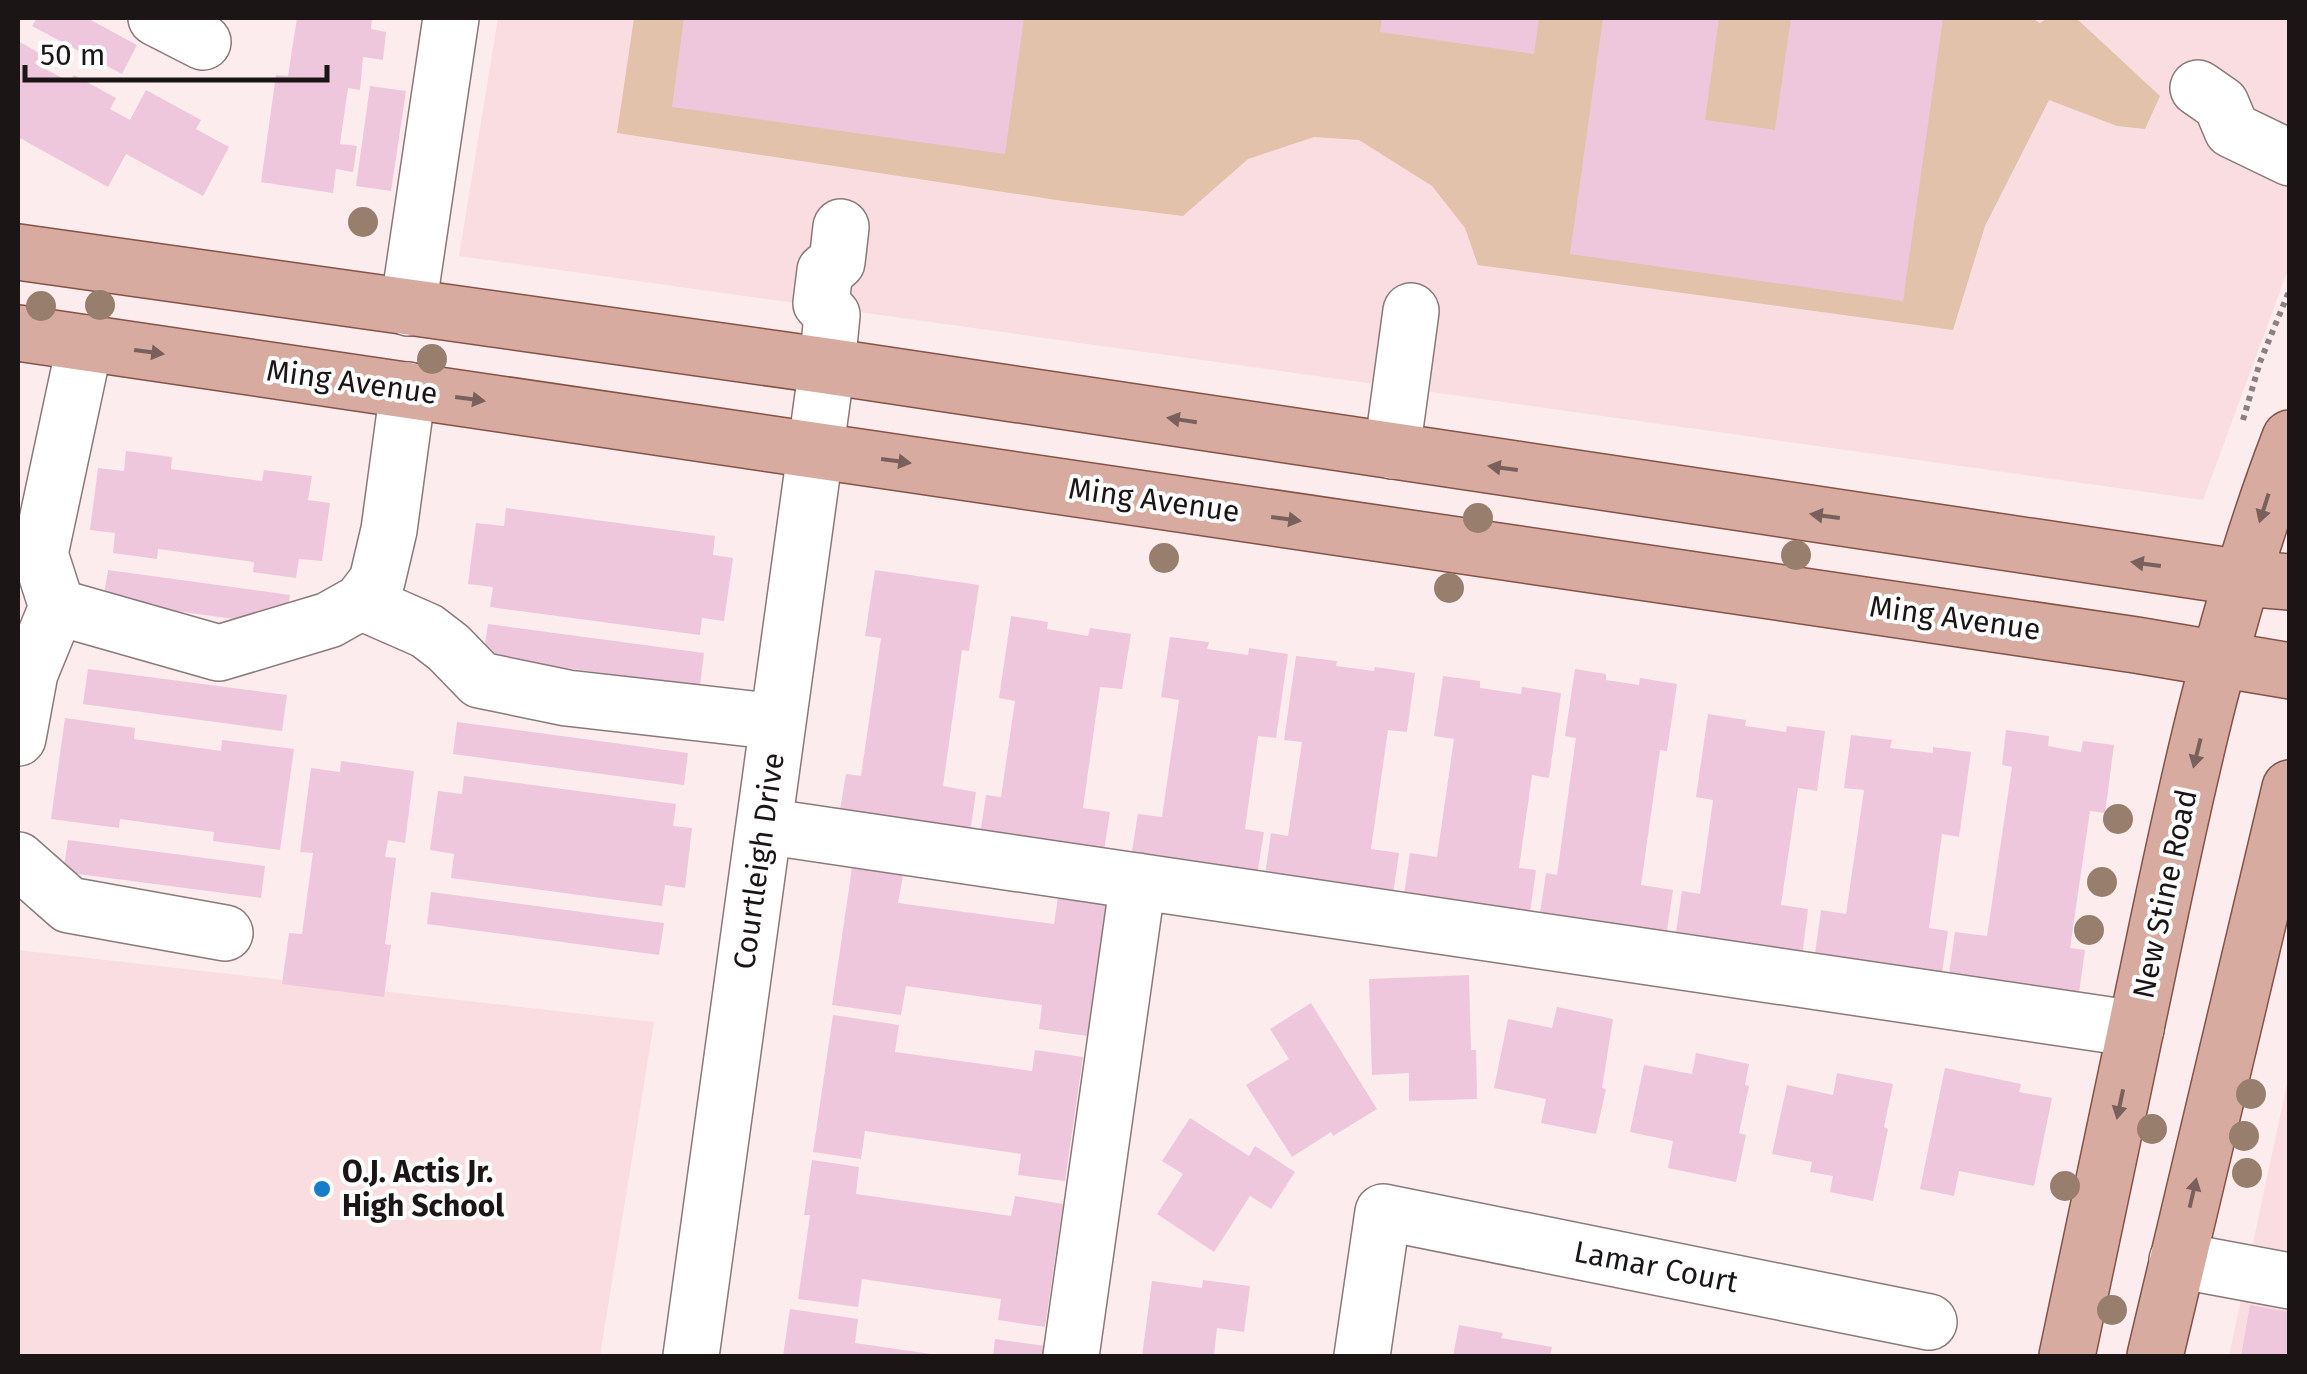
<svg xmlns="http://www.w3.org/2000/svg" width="2307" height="1374" font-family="'Fira Sans',sans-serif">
<rect width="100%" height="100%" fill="#fcecee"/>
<path fill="#fadde1" d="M 498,18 L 2289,18 L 2289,267 L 2203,500 L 459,256 Z
M 18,950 L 654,1022 L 600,1356 L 18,1356 Z
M 2289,1074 L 2289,1356 L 2229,1356 Z"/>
<path fill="#e2c2aa" d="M 634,18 L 2031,18 L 2040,23 L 2047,18 L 2076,18 L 2160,96 L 2145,129 L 2117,126 L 2049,100 L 1985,226 L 1953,330 L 1478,265 L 1465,228 L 1432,186 L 1359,140 L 1314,137 L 1248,159 L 1183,216 L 1063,201 L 617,133 Z"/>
<path fill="#efc7dc" d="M 37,18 L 87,18 L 137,45 L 122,74 L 32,26 Z
M 297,18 L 372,18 L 371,29 L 386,32 L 383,60 L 363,57 L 360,90 L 348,88 L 340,144 L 357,146 L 353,172 L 336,169 L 333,193 L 261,182 L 276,75 L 288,76 Z
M 684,18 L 1024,18 L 1005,154 L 672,107 Z
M 1382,18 L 1539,18 L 1534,54 L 1380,32 Z
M 1603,18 L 1719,18 L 1705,120 L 1775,130 L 1791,18 L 1943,18 L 1903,301 L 1570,254 Z
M 18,41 L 41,54 L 36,64 L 70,82 L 74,75 L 116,98 L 110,109 L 130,120 L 146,90 L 201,120 L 196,129 L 229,147 L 203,196 L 126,154 L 108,187 L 18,137 Z
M 370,86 L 406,91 L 391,191 L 356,186 Z
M 126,451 L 172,457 L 171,469 L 262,481 L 264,470 L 312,476 L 308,500 L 330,503 L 322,561 L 299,559 L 296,578 L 253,572 L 254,562 L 158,549 L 157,559 L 113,553 L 115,533 L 90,530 L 98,468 L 124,471 Z
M 506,508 L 715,536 L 713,555 L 733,558 L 724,621 L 702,618 L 700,635 L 490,607 L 493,587 L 468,584 L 476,523 L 504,526 Z
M 108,570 L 290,595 L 285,626 L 103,601 Z
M 875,570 L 979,585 L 969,651 L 962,650 L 943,786 L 976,792 L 969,840 L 838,822 L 846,774 L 861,776 L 881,638 L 865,636 Z
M 1011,616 L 1048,622 L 1047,629 L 1088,636 L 1090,628 L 1131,634 L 1122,689 L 1100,687 L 1083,808 L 1110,812 L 1103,858 L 979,841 L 986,795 L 1001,797 L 1015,701 L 999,698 Z
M 488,624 L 704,653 L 700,686 L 483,657 Z
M 1170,637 L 1209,642 L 1207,649 L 1248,655 L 1249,648 L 1288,654 L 1276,738 L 1258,736 L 1245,829 L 1264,832 L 1256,881 L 1130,863 L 1138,814 L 1162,817 L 1179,700 L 1161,697 Z
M 1296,656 L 1337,661 L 1336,666 L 1374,671 L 1375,667 L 1415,673 L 1407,732 L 1388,730 L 1371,849 L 1399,853 L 1392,901 L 1264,882 L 1271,833 L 1288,836 L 1302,742 L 1284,740 Z
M 88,669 L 287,695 L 282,731 L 83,704 Z
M 1575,669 L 1606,674 L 1606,680 L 1639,685 L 1640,678 L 1677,684 L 1667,751 L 1660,750 L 1641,885 L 1673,890 L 1666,938 L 1539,920 L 1546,873 L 1557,875 L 1576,738 L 1565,736 Z
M 1443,676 L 1480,681 L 1480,688 L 1521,694 L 1522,687 L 1561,693 L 1549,778 L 1532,775 L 1519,868 L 1536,870 L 1529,920 L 1403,902 L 1410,853 L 1437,857 L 1454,739 L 1434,736 Z
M 1708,714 L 1746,720 L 1745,726 L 1786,732 L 1787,726 L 1825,731 L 1817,791 L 1798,788 L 1781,905 L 1808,909 L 1802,957 L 1675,939 L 1682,891 L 1700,894 L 1713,800 L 1696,797 Z
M 65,718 L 135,728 L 134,739 L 221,751 L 222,740 L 294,749 L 280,850 L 213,841 L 214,832 L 120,819 L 119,828 L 51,819 Z
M 457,722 L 688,753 L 684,785 L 453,754 Z
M 2006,730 L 2049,736 L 2048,746 L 2081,752 L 2083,741 L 2114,745 L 2105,813 L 2090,811 L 2070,948 L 2085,950 L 2078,1000 L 1948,981 L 1955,932 L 1987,936 L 2012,767 L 2002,765 Z
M 1851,735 L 1892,740 L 1890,748 L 1933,753 L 1933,747 L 1971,752 L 1959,837 L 1942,834 L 1929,928 L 1948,931 L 1941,980 L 1814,961 L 1821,910 L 1846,914 L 1864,790 L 1844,788 Z
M 341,761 L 414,771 L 405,843 L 388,840 L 385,857 L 396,858 L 385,944 L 391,945 L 384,997 L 282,984 L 289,933 L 302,934 L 313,853 L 300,852 L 311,768 L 340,772 Z
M 464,776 L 676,804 L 673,826 L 692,828 L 685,888 L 665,885 L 662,906 L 451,878 L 454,854 L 430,850 L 438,791 L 462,794 Z
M 68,840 L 265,866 L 261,898 L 63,872 Z
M 852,868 L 903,875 L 898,903 L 1054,924 L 1058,897 L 1106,904 L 1087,1036 L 1039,1029 L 1042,1005 L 906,986 L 901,1015 L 832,1005 Z
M 431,892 L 664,923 L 659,955 L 427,924 Z
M 1469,975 L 1471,1050 L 1476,1050 L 1477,1099 L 1409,1101 L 1409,1073 L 1372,1075 L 1369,979 Z
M 1311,1003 L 1377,1109 L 1333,1136 L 1331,1132 L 1292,1157 L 1246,1085 L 1289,1059 L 1270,1029 Z
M 1557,1007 L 1613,1019 L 1602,1088 L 1606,1089 L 1596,1134 L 1541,1123 L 1546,1099 L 1494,1088 L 1508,1019 L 1552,1028 Z
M 833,1015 L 899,1025 L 895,1052 L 1032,1071 L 1035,1050 L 1083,1057 L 1065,1181 L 1018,1175 L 1021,1154 L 865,1131 L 861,1159 L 813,1152 Z
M 1696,1053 L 1749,1064 L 1745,1085 L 1749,1086 L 1739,1133 L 1746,1135 L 1736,1182 L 1668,1168 L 1673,1141 L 1630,1132 L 1644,1065 L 1692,1074 Z
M 1945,1068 L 2021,1084 L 2019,1092 L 2052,1098 L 2034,1186 L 1959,1171 L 1954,1196 L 1920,1189 Z
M 1837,1073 L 1893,1084 L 1884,1127 L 1888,1129 L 1873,1201 L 1830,1192 L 1833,1176 L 1810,1172 L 1812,1162 L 1772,1154 L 1787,1085 L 1833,1095 Z
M 1190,1118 L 1249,1156 L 1255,1146 L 1295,1172 L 1271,1209 L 1250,1196 L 1214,1252 L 1157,1214 L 1183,1174 L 1162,1161 Z
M 812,1160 L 859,1167 L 856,1194 L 1011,1216 L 1015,1196 L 1063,1204 L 1045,1327 L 998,1320 L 1001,1299 L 862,1279 L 858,1307 L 798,1299 L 810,1215 L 804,1215 Z
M 1203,1280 L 1250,1286 L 1244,1332 L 1217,1328 L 1214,1356 L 1142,1356 L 1152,1281 L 1202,1288 Z
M 2250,1305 L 2290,1312 L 2290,1356 L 2241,1356 Z
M 790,1309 L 858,1319 L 855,1343 L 931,1354 L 930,1356 L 783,1356 Z
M 1459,1325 L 1503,1333 L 1501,1338 L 1552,1347 L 1550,1356 L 1453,1356 Z
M 995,1339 L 1045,1346 L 1043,1356 L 993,1356 Z"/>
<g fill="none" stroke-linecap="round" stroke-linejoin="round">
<defs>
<path id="minor" d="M 156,18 L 203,42
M 2198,88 L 2221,104 L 2232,130 L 2290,158
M 408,308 L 451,18
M 85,343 L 40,554 L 57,607 L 219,653 L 329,620 L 361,602 L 377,581 L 389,530 L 408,390
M 1392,451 L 1411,311
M 361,602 L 427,631 L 449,648 L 480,680 L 567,698 L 778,722
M 18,738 L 30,673 L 57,607
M 764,826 L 2136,1029
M 18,860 L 69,905 L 225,933
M 2177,1260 L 2290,1281
M 691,1356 L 827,366 L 832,315 L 821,303 L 825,271 L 837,262 L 841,227
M 1071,1356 L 1138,881
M 1362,1356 L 1383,1212 L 1929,1322"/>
<path id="major" d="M 18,252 L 827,366 L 2243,578 L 2290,582
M 18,333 L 2136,645 L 2290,671
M 2067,1356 C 2093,1228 2121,1100 2148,971 C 2185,792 2224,610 2290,438
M 2155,1356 L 2290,788"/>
</defs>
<use href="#minor" stroke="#8a797b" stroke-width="58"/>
<use href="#major" stroke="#855247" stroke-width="58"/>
<path stroke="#8a7f81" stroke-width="6" stroke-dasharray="5 5" stroke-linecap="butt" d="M 2243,420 L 2260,362 L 2290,289"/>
<use href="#minor" stroke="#fff" stroke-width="55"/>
<use href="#major" stroke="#d8aba1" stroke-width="55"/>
</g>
<g fill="#977e6d">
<circle cx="363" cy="222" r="15"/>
<circle cx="100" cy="305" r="15"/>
<circle cx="41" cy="306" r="15"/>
<circle cx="432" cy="359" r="15"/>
<circle cx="1478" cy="518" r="15"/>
<circle cx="1796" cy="555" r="15"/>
<circle cx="1164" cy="558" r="15"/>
<circle cx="1449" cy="588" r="15"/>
<circle cx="2118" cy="819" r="15"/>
<circle cx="2102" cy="882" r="15"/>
<circle cx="2089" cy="930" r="15"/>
<circle cx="2251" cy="1094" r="15"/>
<circle cx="2152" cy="1129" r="15"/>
<circle cx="2244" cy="1136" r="15"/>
<circle cx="2247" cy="1173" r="15"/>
<circle cx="2065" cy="1186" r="15"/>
<circle cx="2112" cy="1310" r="15"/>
</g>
<defs><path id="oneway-solid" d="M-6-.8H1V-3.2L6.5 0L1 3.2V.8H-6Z" transform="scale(2.5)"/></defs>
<g fill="#7a605c">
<use href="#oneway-solid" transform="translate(149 352) rotate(8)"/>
<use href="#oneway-solid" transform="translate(470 399) rotate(8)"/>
<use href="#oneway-solid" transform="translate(1182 420) rotate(-171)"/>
<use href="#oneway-solid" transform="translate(896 461) rotate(8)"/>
<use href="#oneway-solid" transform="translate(1503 468) rotate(-172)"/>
<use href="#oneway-solid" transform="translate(2264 508) rotate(108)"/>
<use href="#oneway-solid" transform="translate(1825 516) rotate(-172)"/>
<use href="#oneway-solid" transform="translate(1286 519) rotate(8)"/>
<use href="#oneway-solid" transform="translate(2146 564) rotate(-172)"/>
<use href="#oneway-solid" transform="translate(2197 753) rotate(104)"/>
<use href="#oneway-solid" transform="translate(2120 1104) rotate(102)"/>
<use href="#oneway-solid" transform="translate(2193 1193) rotate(-77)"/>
</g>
<circle fill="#177dc8" stroke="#fefefe" stroke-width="4" cx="322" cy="1189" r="10"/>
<g text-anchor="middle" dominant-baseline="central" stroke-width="8" stroke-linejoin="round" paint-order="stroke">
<g font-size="30" fill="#1b1516" stroke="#fefefe">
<text transform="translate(352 382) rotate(8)">Ming Avenue</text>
<text transform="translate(1154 500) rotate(8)">Ming Avenue</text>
<text transform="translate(1955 618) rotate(8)">Ming Avenue</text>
<text transform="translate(759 861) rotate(-82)">Courtleigh Drive</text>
<text transform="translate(2165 894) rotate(-78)">New Stine Road</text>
<text transform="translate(1656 1267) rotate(11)">Lamar Court</text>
</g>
<g font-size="30" font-weight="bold" fill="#1b1516" stroke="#fefefe" text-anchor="start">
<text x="342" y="1172">O.J. Actis Jr.<tspan x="342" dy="34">High School</tspan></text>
</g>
</g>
<rect width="2307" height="1374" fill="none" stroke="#1b1516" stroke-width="40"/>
<path d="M25 65v15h302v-15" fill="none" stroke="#1b1516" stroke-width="5"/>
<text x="40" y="65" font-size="30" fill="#1b1516" stroke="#fefefe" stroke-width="8" paint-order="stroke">50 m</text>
</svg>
